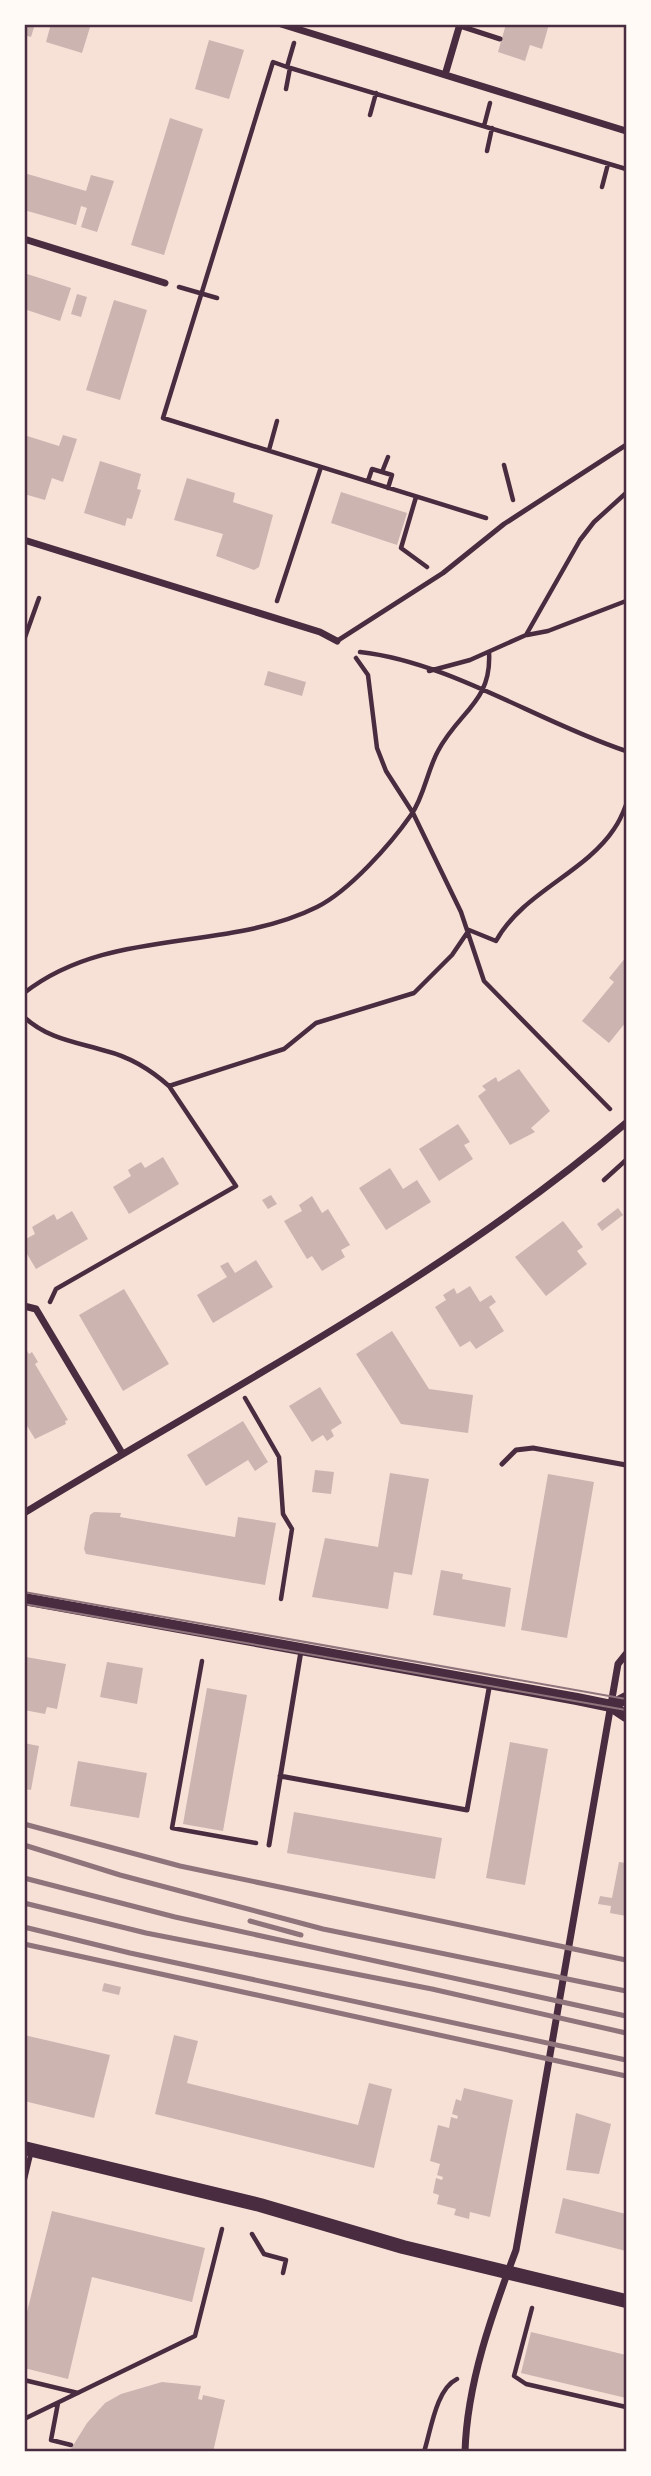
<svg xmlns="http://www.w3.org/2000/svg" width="651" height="2476" font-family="'Public Sans',sans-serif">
<rect width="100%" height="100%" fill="#f7e1d7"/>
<path fill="#ccb4b1" d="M 24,24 L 35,24 L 31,37 L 24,35 Z
M 51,24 L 91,24 L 82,53 L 46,42 Z
M 506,24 L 549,24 L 542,49 L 530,45 L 525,61 L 498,52 Z
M 209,40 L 244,50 L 229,99 L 195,89 Z
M 170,118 L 203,129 L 164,255 L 131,245 Z
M 24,173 L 86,191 L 91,175 L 114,181 L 97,232 L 81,227 L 87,208 L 81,206 L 76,225 L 24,210 Z
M 24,273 L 71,288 L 60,321 L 24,309 Z
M 77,294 L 87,297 L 81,317 L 71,314 Z
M 114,300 L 147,310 L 120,400 L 86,390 Z
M 24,435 L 59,446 L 63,435 L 77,439 L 63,482 L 52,478 L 45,500 L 24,494 Z
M 100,461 L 141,474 L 137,489 L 141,490 L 132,519 L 127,518 L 125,526 L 84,513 Z
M 187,478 L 235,493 L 233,502 L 273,515 L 259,567 L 254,570 L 216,556 L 223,534 L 174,520 Z
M 341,492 L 407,513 L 397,545 L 331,523 Z
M 268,671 L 306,682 L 302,696 L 264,685 Z
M 626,957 L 626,1022 L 609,1043 L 582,1021 L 614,982 L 609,978 Z
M 519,1069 L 550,1111 L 531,1128 L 535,1132 L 510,1145 L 478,1096 L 486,1090 L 482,1086 L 496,1077 L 498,1082 Z
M 458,1124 L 470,1142 L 464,1145 L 473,1159 L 439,1181 L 419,1149 Z
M 163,1157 L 179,1184 L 129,1214 L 113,1187 L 131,1176 L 128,1170 L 134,1166 L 141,1162 L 145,1168 Z
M 390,1168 L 403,1189 L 417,1180 L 431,1202 L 386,1230 L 359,1188 Z
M 271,1195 L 277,1204 L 268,1209 L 262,1200 Z
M 312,1196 L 322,1213 L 328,1209 L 350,1245 L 341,1250 L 345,1257 L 322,1271 L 312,1256 L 307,1259 L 284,1221 L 302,1211 L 299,1205 Z
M 618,1208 L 623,1215 L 602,1231 L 597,1224 Z
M 72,1211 L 88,1239 L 36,1269 L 24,1249 L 24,1240 L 35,1234 L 32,1227 L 54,1214 L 57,1220 Z
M 563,1221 L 583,1247 L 577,1251 L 587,1264 L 546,1296 L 515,1257 Z
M 256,1260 L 273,1287 L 213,1323 L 197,1295 L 227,1277 L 220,1266 L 228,1262 L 235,1273 Z
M 470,1286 L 480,1302 L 491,1295 L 496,1302 L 489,1307 L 504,1331 L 476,1349 L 470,1341 L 460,1347 L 435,1307 L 446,1300 L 443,1295 L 454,1288 L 457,1294 Z
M 124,1289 L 169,1364 L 123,1391 L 79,1315 Z
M 392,1331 L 429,1389 L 473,1395 L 468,1433 L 401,1424 L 356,1354 Z
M 24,1346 L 29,1354 L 32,1352 L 38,1362 L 35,1364 L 68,1420 L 65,1421 L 66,1424 L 35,1439 L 24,1421 Z
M 320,1387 L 342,1423 L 331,1430 L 334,1436 L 327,1441 L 323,1435 L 312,1442 L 289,1406 Z
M 243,1421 L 268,1462 L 255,1471 L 248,1460 L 206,1486 L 187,1455 Z
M 315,1470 L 334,1472 L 331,1494 L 312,1492 Z
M 390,1473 L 429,1479 L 412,1575 L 394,1572 L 388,1609 L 312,1597 L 325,1538 L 378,1547 Z
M 548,1474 L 594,1482 L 567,1638 L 521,1630 Z
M 94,1512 L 121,1513 L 120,1517 L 235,1537 L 238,1517 L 276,1523 L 265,1585 L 86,1554 L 84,1549 L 90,1515 Z
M 441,1570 L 463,1574 L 462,1579 L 511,1588 L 505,1627 L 433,1615 Z
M 26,1657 L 66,1664 L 57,1709 L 47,1707 L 45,1714 L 24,1710 Z
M 107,1662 L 143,1668 L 137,1704 L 100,1697 Z
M 207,1688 L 247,1695 L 223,1831 L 183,1824 Z
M 510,1742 L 548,1749 L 525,1885 L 486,1878 Z
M 24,1743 L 39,1746 L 31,1790 L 24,1789 Z
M 78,1761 L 147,1773 L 139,1818 L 70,1806 Z
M 294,1812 L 442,1838 L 435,1879 L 287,1853 Z
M 619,1862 L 626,1863 L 626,1916 L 610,1913 L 611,1906 L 598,1904 L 600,1896 L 612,1898 Z
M 104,1983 L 121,1987 L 119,1995 L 102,1991 Z
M 24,2035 L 110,2055 L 94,2118 L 24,2101 Z
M 174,2035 L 198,2041 L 187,2083 L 358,2125 L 369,2083 L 392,2089 L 374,2168 L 155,2114 Z
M 464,2088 L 513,2100 L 490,2217 L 470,2212 L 469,2219 L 454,2215 L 456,2209 L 437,2204 L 439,2195 L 433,2193 L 436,2178 L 442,2180 L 443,2177 L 437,2175 L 440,2164 L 430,2161 L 438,2125 L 449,2128 L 451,2117 L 457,2119 L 458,2116 L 452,2114 L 456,2099 L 461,2101 Z
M 576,2113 L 611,2124 L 599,2174 L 566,2170 Z
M 563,2198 L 626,2214 L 626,2251 L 555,2233 Z
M 52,2211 L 205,2248 L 192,2302 L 92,2277 L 68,2379 L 24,2368 L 24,2324 Z
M 531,2332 L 626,2355 L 626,2398 L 521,2373 Z
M 162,2382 L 201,2386 L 198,2399 L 202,2400 L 203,2395 L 225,2400 L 213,2452 L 69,2452 L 87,2423 L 105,2403 L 121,2394 Z"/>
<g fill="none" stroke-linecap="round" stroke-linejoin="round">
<path stroke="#4a2c40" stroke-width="4.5" d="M 294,43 L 287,67 L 273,62 L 163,418 L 486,518
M 287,67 L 626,169
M 286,89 L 290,68
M 370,115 L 376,93
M 484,126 L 490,103
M 487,151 L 492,128
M 602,187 L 608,164
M 179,287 L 217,298
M 269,450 L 277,421
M 504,465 L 513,500
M 382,472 L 392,475 L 388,488
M 368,481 L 372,469 L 382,472 L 388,457
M 416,497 L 401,548 L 427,567
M 277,601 L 321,467
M 527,635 L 548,631 L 626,601
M 24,640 L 39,598
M 360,652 C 450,662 538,722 626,751
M 356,658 L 368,675 L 377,748 L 386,771 L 413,813 L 461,912 L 484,981 L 610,1109
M 429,671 L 470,660 L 526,635 L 580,540 L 594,522 L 626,493
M 24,993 C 109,926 225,953 317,907 C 349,891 390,845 411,815 C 424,797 427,771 438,751 C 459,711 492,702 489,652
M 24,1017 C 48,1039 76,1042 106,1051 C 130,1057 151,1070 169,1086 L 236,1186 L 56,1289 L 50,1302
M 169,1086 L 284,1049 L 316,1023 L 414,993 L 452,955 L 469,930 L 496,941 C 522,893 585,873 614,829 C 619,822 623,813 626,805
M 604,1180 L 626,1160
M 245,1398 L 279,1457 L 283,1514 L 292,1529 L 281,1599
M 202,1661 L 172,1828 L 256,1843
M 252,2234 L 264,2254 L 286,2260 L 283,2273
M 532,2308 L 514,2376 L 526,2384 L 626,2407
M 24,2380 L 78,2393
M 58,2403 L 51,2440 L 71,2445
M 24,2419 L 195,2336 L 222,2229
M 424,2452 C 431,2430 436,2389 457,2379"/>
<path stroke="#4a2c40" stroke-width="5" d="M 460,26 L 500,39
M 337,641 L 443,573 L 504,524 L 626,445
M 502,1464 L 516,1450 L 533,1448 L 626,1465
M 280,1776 L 467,1810 L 490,1683
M 269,1845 L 301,1651
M 24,2182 L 31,2153"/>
<path stroke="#4a2c40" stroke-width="7" d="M 281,24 L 626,131
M 445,75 L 460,24
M 24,239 L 165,283
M 24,540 L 320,632 L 337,641
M 24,1306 L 36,1309 L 122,1453
M 24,1513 C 226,1390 447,1276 626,1123
M 465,2452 C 467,2383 492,2314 516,2250 L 618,1664 L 626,1654"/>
<path stroke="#4a2c40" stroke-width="12" d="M 24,1599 L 577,1699 L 611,1706 L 626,1716
M 611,1706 L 626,1698"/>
<path stroke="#4a2c40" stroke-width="14" d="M 24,2148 L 260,2205 L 403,2247 L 626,2301"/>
<path stroke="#8f747c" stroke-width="2" d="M 24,1592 L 626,1699
M 24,1604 L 626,1710"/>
<path stroke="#8f747c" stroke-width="5" d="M 24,1824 L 180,1866 L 626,1960
M 24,1845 L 120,1875 L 323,1929 L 626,1991
M 24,1878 L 175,1917 L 626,2016
M 24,1903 L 146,1933 L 432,1989 L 626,2033
M 250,1921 L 301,1935
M 24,1927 L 130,1953 L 626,2060
M 24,1944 L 626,2076"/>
</g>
<rect width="651" height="2476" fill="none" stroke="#fffaf5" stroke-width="52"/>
<rect x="26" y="26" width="599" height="2424" fill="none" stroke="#4a2c40" stroke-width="2.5"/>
</svg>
